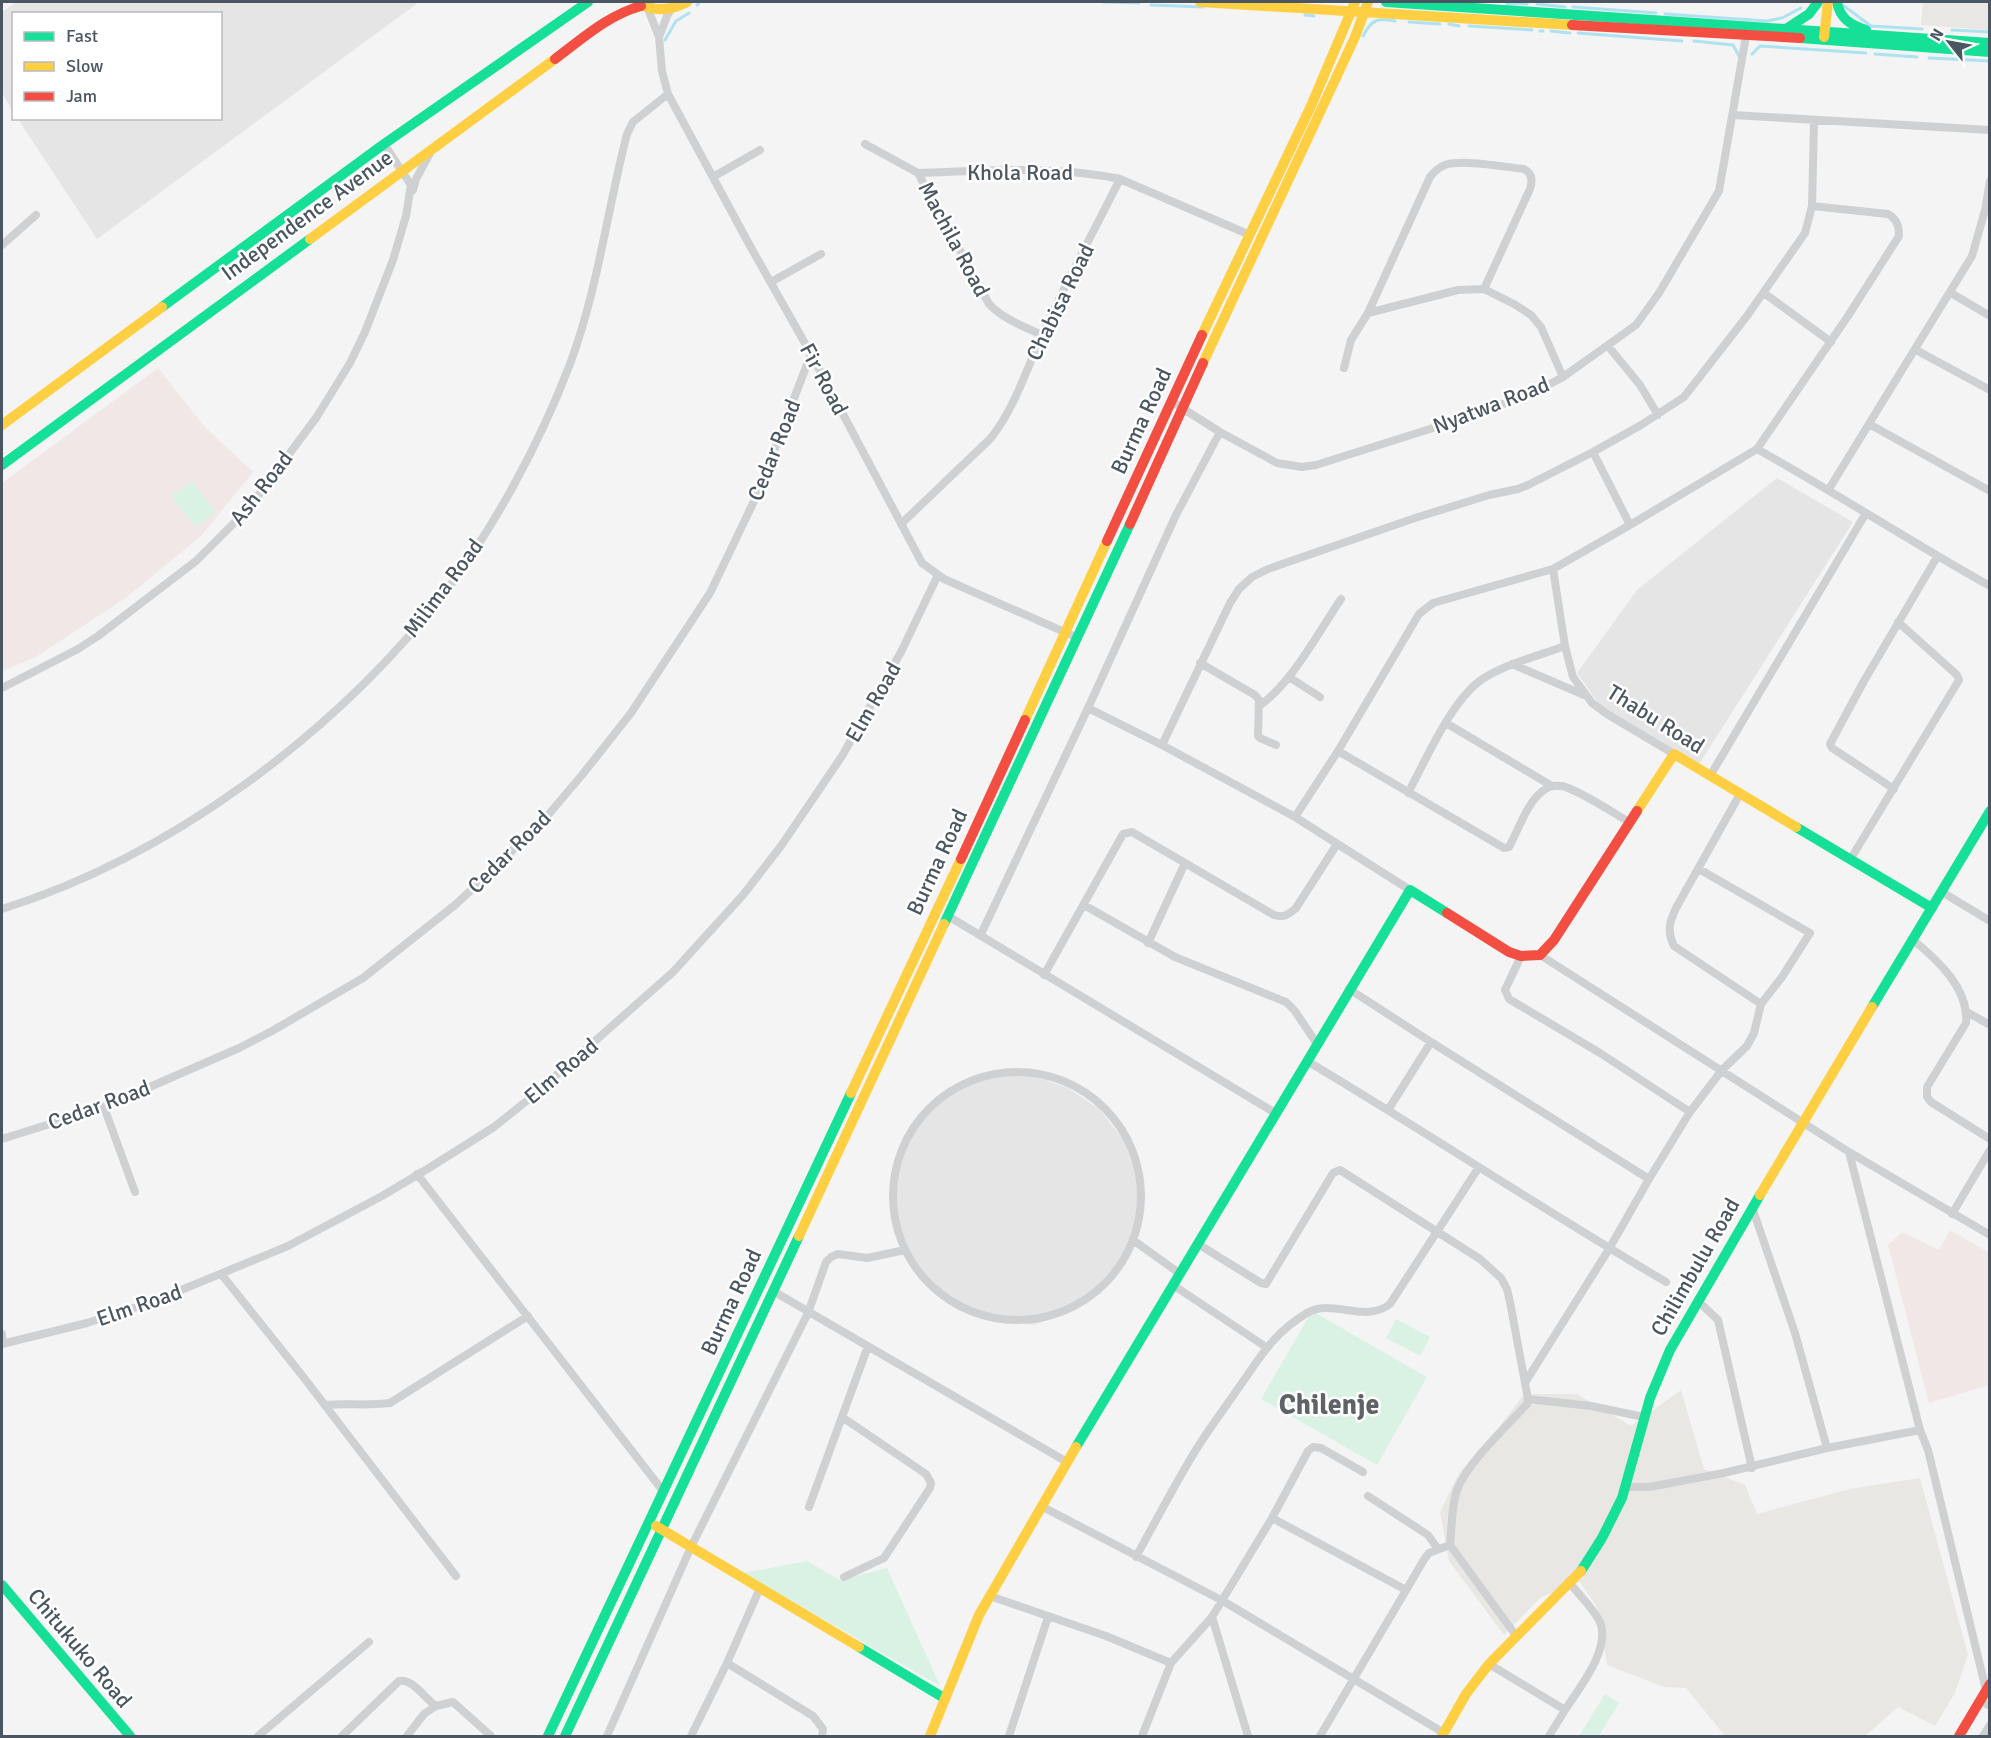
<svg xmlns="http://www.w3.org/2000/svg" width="1991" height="1738" font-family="Signika,sans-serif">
<rect width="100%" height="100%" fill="#f4f4f4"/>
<path fill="#e8e7e3" d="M 1923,2 L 1989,2 L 1989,30 L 1921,25 Z
M 1681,1390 L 1704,1469 L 1745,1485 L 1757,1514 L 1850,1489 L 1920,1478 L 1968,1655 L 1955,1693 L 1935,1726 L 1898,1707 L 1865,1736 L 1725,1736 L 1686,1688 L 1664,1687 L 1607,1665 L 1598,1609 L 1580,1582 L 1541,1597 L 1504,1635 L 1449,1561 L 1440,1512 L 1459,1473 L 1497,1430 L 1524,1394 L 1577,1394 L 1631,1426 Z"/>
<path fill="#e6e5e6" d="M 16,2 L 419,2 L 97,239 L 18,119 L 220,118 L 220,14 L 14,14 L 13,112 L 2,93 L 2,12 Z
M 1777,478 L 1853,522 L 1698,766 L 1601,707 L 1577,673 L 1637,590 Z
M 1023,1072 L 1068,1088 L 1099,1109 L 1126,1143 L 1142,1191 L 1141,1212 L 1134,1237 L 1128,1252 L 1109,1282 L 1075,1310 L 1034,1325 L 984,1317 L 951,1302 L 922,1280 L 902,1251 L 893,1218 L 892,1191 L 898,1154 L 921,1118 L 952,1091 L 979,1074 Z"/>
<path fill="#f1e7e6" d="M 158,368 L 204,426 L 253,472 L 202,535 L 127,597 L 36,657 L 2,671 L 2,483 Z
M 1950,1230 L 1989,1253 L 1989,1385 L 1929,1403 L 1888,1245 L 1902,1232 L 1939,1250 Z"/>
<path fill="#d9f2e3" d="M 192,481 L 216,512 L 195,527 L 171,496 Z
M 1312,1311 L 1427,1377 L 1377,1465 L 1261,1399 Z
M 1396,1319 L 1430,1337 L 1420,1356 L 1386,1338 Z
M 807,1561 L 840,1580 L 887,1568 L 940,1686 L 743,1573 Z
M 1605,1694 L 1619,1703 L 1599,1736 L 1579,1736 Z"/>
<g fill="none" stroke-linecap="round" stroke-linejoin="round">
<path stroke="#aee2f0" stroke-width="3" d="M 1103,2 L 1139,3
M 1507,4 L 1527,4
M 1537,4 L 1565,7
M 697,5 L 700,2
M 1151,5 L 1203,7
M 1844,6 L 1871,26 L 1922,29
M 1573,7 L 1656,13
M 1665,14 L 1767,21 L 1782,18 L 1801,8
M 1305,15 L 1314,16
M 1409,22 L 1440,24
M 1449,24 L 1459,26
M 1469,26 L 1532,30
M 1952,30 L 1990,32
M 1540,31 L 1543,31
M 1551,31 L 1570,33
M 1578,33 L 1682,41
M 1363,36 C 1372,19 1377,18 1395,21
M 665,40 L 676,21 L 689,13
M 1694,41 L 1733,45 L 1739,56
M 1752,54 L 1760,46 L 1866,53
M 1875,54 L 1917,57
M 1929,58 L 1990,61"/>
<path stroke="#ced0d2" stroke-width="8" d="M 648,9 L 659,37 L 662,71 L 668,94 L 749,244 L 811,354 L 922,563 L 944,579 L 1078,638
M 659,37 L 667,16 L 672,8
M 1733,115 L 1990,130
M 865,144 L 918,173 L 989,304 C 1003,319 1023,326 1042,335
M 918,173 C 985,171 1055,165 1120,179 L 1250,235
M 713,177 L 760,150
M 413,190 L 416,179 L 429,155
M 2,245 L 36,215
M 771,282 L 821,254
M 1764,293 L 1831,342
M 1951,293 L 1990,316
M 1368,313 L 1430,177 C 1434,172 1439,167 1445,165 C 1462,159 1505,167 1524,169 C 1532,173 1533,180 1530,189 L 1484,289
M 1608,346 L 1640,385 L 1658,415
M 1916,350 L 1990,390
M 1344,368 L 1351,340 L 1368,313 L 1458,290 L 1484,289 L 1514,304 L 1531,315 L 1541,327 L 1563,377
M 1171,401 L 1220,432 L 1277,463 L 1302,467 L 1316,465 L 1471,416 L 1533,393 L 1563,377 L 1636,325 L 1659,293 L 1719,191 L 1747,30
M 1869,424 L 1990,491
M 1757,449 C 1836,493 1911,542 1990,586
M 1593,452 L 1630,525
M 1829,489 L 1972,256 L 1985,210 L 1990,181
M 901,524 L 991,438 C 1015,407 1026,371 1042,335 C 1066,282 1094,231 1120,179
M 1200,663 L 1255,695 L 1259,700 L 1258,736 L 1260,738 L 1276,745
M 1512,664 L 1584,695
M 1289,677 L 1320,697
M 2,688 L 78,649 L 98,636 L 196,561 L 248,509 L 316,418 L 350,363 L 365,332 L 393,260 L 406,216 L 411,185 L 384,144
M 1259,706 C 1292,683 1318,633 1341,599
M 1088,708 L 1162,745 L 1295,817 L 1410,890
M 1446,723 L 1552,786
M 1162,745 L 1230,603 L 1239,589 L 1252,577 L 1268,569 L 1415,518 L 1489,495 L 1518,489 L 1528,485 L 1593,452 L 1641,425 L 1684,397 L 1747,316 L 1805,233 L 1812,206 L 1814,121
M 1338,751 L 1504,848 L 1509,847 C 1519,829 1527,802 1544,790 C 1549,786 1555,785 1562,786 C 1579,790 1612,812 1629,822
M 1674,754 L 1607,714 L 1592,703 L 1573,677 L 1565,646 L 1553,569 L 1630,525 L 1757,449 L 1848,316 L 1899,236 C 1899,226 1897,219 1888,214 L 1812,206
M 1710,776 L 1866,513
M 1894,789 L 1832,748 L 1830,744 L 1864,681 L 1937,557
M 1408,793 C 1426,760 1452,698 1484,678 C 1508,663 1538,656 1565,646
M 1295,817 L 1338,751 L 1419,614 L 1433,603 L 1553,569
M 1850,860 L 1959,680 L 1957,675 L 1898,622
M 1699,869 L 1810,933 L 1782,977 L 1761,1004
M 1942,892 L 1990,921
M 1084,905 L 1175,957 L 1286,1002 L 1295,1011 L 1317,1044
M 2,909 C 171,856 334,734 443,595 C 494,528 540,443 570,364 C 598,289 607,211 627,134 L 633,122 L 668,94
M 948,916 L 1277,1114
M 981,934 L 1088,708 L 1176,515 L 1220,432
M 1913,940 C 1938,960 1969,989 1966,1023 L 1927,1087 L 1927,1097 L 1931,1102 L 1990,1139
M 1148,943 L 1185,863
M 1540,955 L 1849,1152 L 1990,1235
M 1521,956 L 1505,990 L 1509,999 L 1600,1053 L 1690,1112
M 1044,975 L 1123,834 L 1132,832 L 1274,915 C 1284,918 1288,915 1296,908 L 1337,844
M 1349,989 L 1431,1042 L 1388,1110
M 1967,1012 L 1990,1025
M 1431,1042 L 1649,1179
M 1307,1061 C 1428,1133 1545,1211 1666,1282
M893 1196a124 124 0 1 1 248 0a124 124 0 1 1-248 0Z
M 104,1107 L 135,1192
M 2,1139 L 104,1107 L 239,1048 L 272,1031 L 363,978 L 455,905 L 493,870 L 548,815 L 582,775 L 631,713 L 710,593 L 757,495 L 811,354
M 1849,1152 L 1920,1430 L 1928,1450 L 1986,1690
M 417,1174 L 663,1491
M 1752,1207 L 1795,1333 L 1827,1448
M 1952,1214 L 1990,1150
M 1133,1240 L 1179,1273
M 1198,1244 L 1261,1283 L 1266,1284 L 1333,1173 L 1340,1170 L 1480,1259 L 1501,1278 L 1507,1289 L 1510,1302 L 1528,1399 L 1527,1404 C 1506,1427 1467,1463 1457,1490 C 1451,1507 1452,1528 1450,1545 L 1517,1637
M 222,1275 L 301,1374 L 456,1576
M 1173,1285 L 1266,1347
M 773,1291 L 1067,1462
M 1698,1301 L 1718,1320 L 1752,1468
M 2,1334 L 3,1343
M 2,1344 L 87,1323 L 152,1302 L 288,1246 L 382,1196 L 429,1168 L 494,1127 L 534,1095 L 673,972 L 743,895 L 781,846 L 842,756 L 901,652 L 938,575
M 1526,1381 L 1609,1249 L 1649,1179 L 1690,1112 L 1722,1070 L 1747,1046 L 1754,1033 L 1761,1004 L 1674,946 C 1667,931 1669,923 1676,908 L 1740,794
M 1528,1399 L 1591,1406 L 1644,1417
M 325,1405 C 347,1403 368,1406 390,1403 L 528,1316
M 842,1417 L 926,1474 L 931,1483 L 930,1488 L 884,1558 L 844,1577
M 1625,1487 L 1649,1487 L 1724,1473 L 1827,1448 L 1920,1430
M 1368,1496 L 1428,1535 L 1438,1549
M 1041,1506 L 1223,1601 L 1444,1733
M 809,1507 L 868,1346
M 1272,1518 L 1406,1590
M 1136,1557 C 1154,1524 1172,1490 1191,1458 C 1205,1434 1222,1412 1237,1390 C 1260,1358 1272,1334 1307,1313 C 1332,1298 1365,1324 1390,1304 L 1479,1167
M 990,1596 L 1106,1636 L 1171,1663 L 1212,1617
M 727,1663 L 813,1716 L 823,1729 L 822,1736
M 1489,1664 L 1565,1710 L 1549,1736
M 1980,1701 L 1990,1706
M 1565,1710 C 1579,1688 1613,1647 1599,1620 C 1592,1607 1579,1595 1570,1583
M 258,1736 L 369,1642
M 342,1736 L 399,1681 C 413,1678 425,1699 436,1706 L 453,1702 L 491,1736
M 407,1736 L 424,1714 L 436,1706
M 607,1736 L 691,1547 L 808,1313 L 826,1262 L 831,1257 L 838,1254 L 867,1258 L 905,1250
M 691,1736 L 727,1663 L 760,1588
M 1009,1736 L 1048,1617
M 1142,1736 L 1171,1663
M 1248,1736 L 1212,1617 L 1272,1518 L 1308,1451 L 1313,1447 L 1321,1448 L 1363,1472
M 1320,1736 L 1425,1558 L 1429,1553 L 1450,1545
M 1983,1736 L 1990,1725"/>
<path stroke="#16e098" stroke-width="10" d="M 1386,2 L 1990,43
M 1837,2 C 1840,19 1851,25 1866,30
M 1786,29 L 1809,14 L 1818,2
M 1800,38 L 1990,52
M 162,307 L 384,144 L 588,2
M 2,465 L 310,239
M 1796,827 L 1932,908
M 944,924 L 1130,524
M 1872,1007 L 1990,811
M 1076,1447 L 1410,890 L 1447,913
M 1581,1571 L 1602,1538 L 1622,1498 L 1650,1398 L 1670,1350 L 1760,1195
M 2,1585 L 130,1736
M 859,1647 L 944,1698
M 548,1736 L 851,1093
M 565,1736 L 799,1236"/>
<path stroke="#ffcf43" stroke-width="10" d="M 1200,2 L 1572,25
M 637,3 C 654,12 670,11 687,2
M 1824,37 L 1828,2
M 310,239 L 555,59
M 1202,335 L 1311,106 L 1355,2
M 1203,363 L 1355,37 L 1368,2
M 2,425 L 162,307
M 1025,720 L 1107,541
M 1637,811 L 1674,754 L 1796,827
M 851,1093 L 961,859
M 1760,1195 L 1872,1007
M 799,1236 L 944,924
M 656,1526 L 859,1647
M 930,1736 L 979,1615 L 1076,1447
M 1442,1736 L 1466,1694 L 1489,1664 L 1581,1571"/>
<path stroke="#f24e42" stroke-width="10" d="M 1572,25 L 1800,38
M 555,59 C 582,39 608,15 641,6
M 1130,524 L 1203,363
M 1107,541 L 1202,335
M 961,859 L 1025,720
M 1447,913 L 1509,952 L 1521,956 L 1540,955 L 1554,940 L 1637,811
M 1959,1736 L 1990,1684"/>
</g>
<g text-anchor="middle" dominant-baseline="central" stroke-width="5" stroke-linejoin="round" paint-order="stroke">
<g font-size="22" fill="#4a5661" stroke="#fff">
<text x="1020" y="172">Khola Road</text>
<text transform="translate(307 215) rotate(-36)">Independence Avenue</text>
<text transform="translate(954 239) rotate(62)">Machila Road</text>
<text transform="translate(1060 302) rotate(-64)">Chabisa Road</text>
<text transform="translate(824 379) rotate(62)">Fir Road</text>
<text transform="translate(1491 405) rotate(-21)">Nyatwa Road</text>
<text transform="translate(1141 421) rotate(-65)">Burma Road</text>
<text transform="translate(774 450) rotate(-68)">Cedar Road</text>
<text transform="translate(261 488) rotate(-52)">Ash Road</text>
<text transform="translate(443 588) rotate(-53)">Milima Road</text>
<text transform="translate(873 702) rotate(-60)">Elm Road</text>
<text transform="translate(1656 719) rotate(32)">Thabu Road</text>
<text transform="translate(509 852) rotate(-45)">Cedar Road</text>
<text transform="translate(937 862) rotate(-65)">Burma Road</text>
<text transform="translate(561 1071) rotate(-40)">Elm Road</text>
<text transform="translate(99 1105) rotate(-20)">Cedar Road</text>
<text transform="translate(1695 1267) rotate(-60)">Chilimbulu Road</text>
<text transform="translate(731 1302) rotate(-65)">Burma Road</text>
<text transform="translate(139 1305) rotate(-19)">Elm Road</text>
<text transform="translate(80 1648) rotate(50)">Chitukuko Road</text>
</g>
<g font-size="28" font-weight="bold" fill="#5f6368" stroke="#fff">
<text x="1329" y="1405">Chilenje</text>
</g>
</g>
<rect width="1991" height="1738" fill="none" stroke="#4a5661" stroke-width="6"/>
<rect x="12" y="12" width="210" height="108" fill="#ffffff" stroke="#b7bbc0" stroke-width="1.5"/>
<rect x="24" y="32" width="30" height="9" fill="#16e098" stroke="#b7bbc0" stroke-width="1.5"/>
<text x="66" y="42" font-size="18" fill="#4a5661">Fast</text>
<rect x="24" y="62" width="30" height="9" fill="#ffcf43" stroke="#b7bbc0" stroke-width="1.5"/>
<text x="66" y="72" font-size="18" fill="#4a5661">Slow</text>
<rect x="24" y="92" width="30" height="9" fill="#f24e42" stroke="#b7bbc0" stroke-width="1.5"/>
<text x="66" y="102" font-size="18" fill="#4a5661">Jam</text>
<g transform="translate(1949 42) rotate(301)" stroke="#ffffff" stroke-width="4.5" paint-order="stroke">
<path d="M0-4.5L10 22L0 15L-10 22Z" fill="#4a5661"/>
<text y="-9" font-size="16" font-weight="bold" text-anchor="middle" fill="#4a5661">N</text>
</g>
</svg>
